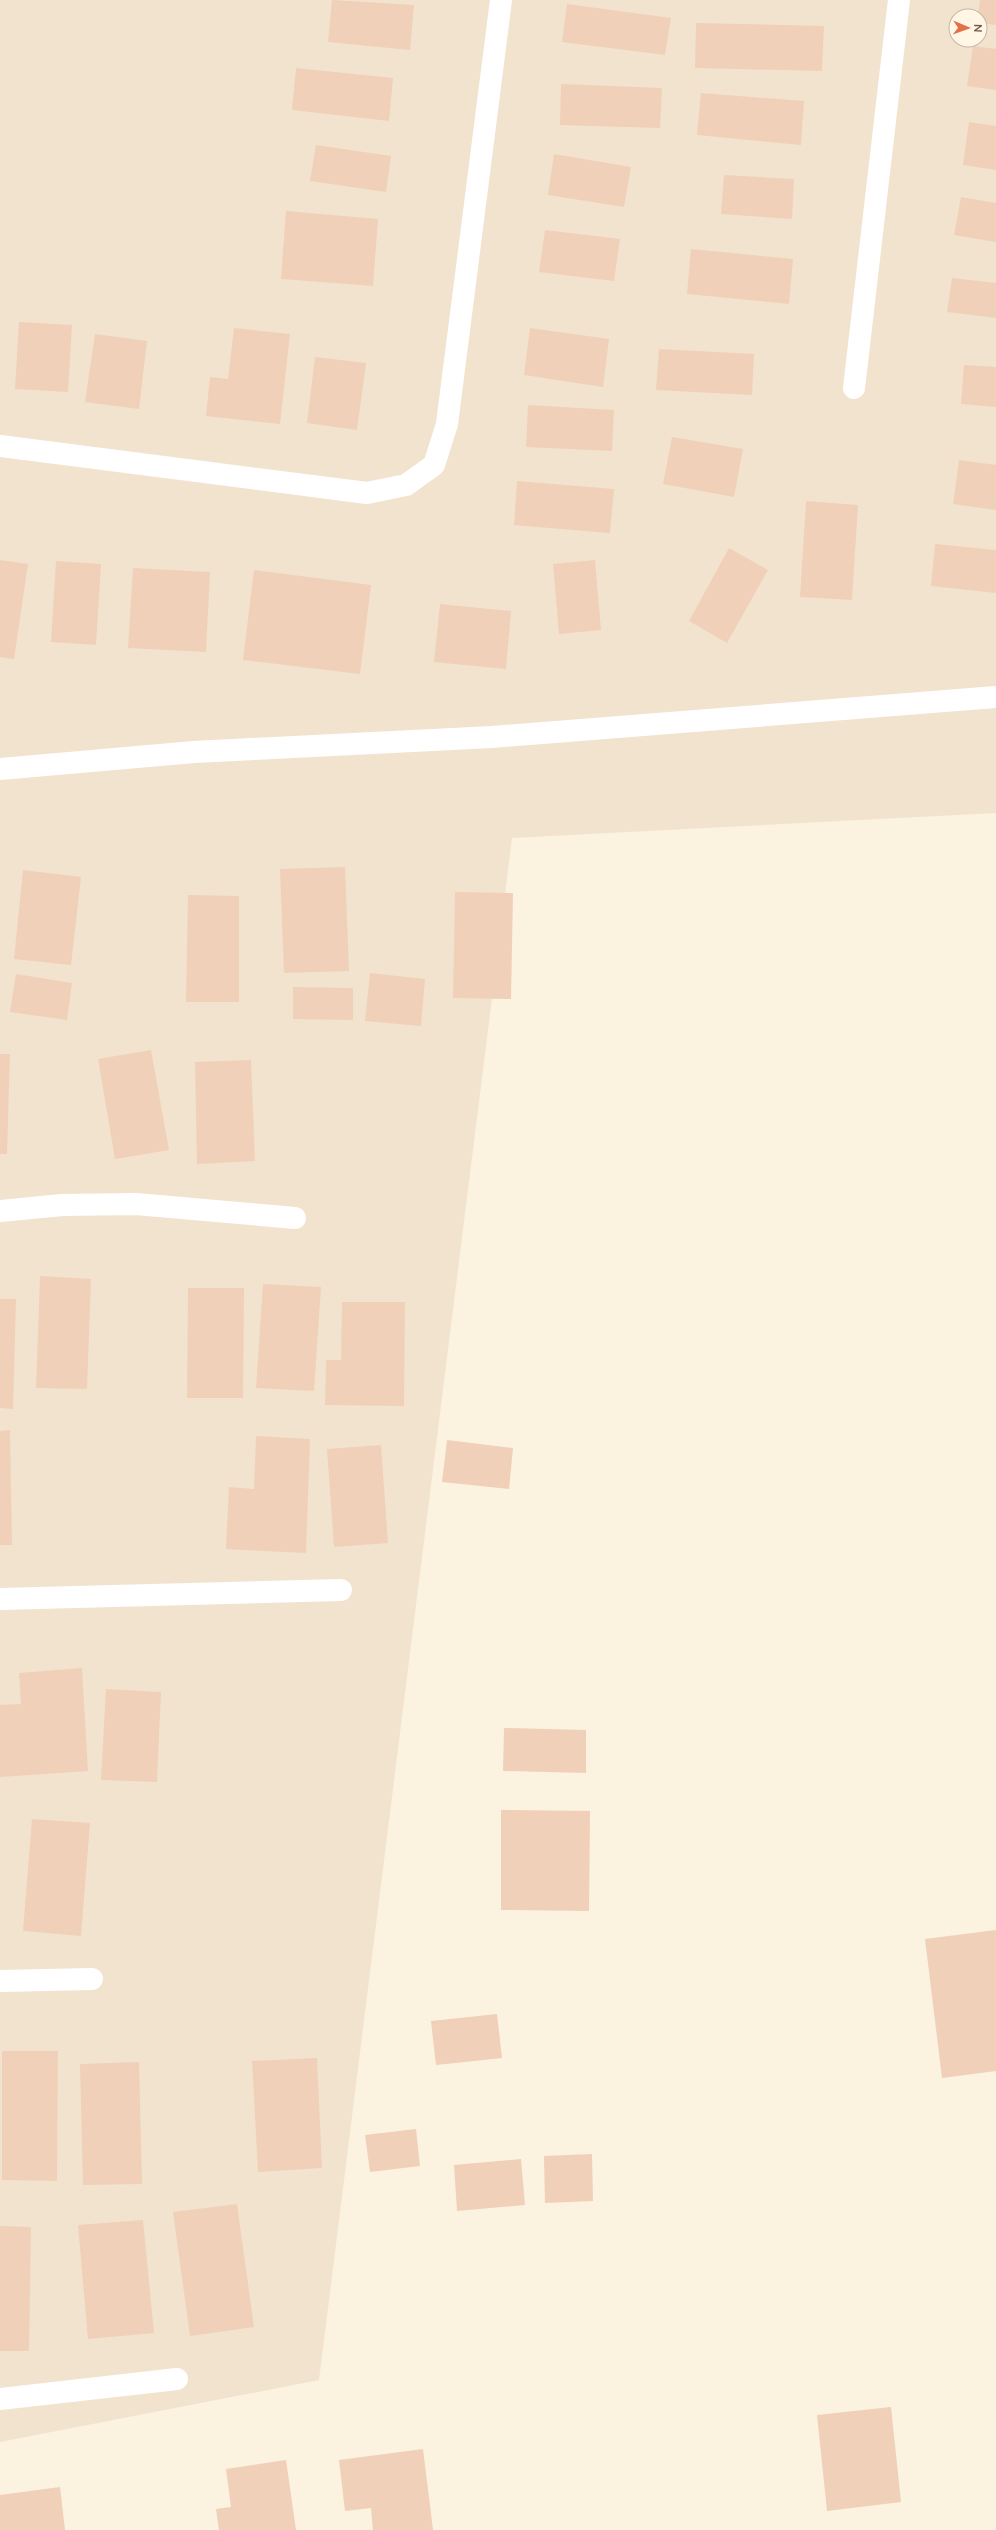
<svg xmlns="http://www.w3.org/2000/svg" width="996" height="2530" font-family="'Nunito Sans',sans-serif">
<rect width="100%" height="100%" fill="#fbf2e0"/>
<path fill="#f2e3cf" fill-rule="evenodd" d="M 0,0 L 996,0 L 996,813 L 512,838 L 319,2380 L 0,2442 ZM 956,16 L 980,16 L 980,40 L 956,40 Z"/>
<path fill="#f0d0b8" d="M 332,0 L 414,5 L 410,50 L 328,42 Z
M 980,0 L 996,0 L 996,25 L 980,23 L 980,16 L 978,16 Z
M 567,4 L 671,18 L 665,55 L 562,42 Z
M 696,23 L 824,26 L 822,71 L 695,68 Z
M 973,46 L 996,49 L 996,90 L 967,86 Z
M 296,68 L 393,78 L 389,121 L 292,110 Z
M 561,84 L 662,88 L 660,128 L 560,125 Z
M 701,93 L 804,101 L 801,145 L 697,135 Z
M 969,122 L 996,126 L 996,170 L 963,165 Z
M 316,145 L 391,156 L 386,192 L 310,181 Z
M 554,154 L 631,167 L 624,207 L 548,195 Z
M 724,175 L 794,179 L 792,219 L 721,214 Z
M 961,197 L 996,203 L 996,242 L 954,235 Z
M 286,211 L 378,219 L 373,286 L 281,279 Z
M 545,230 L 620,239 L 614,281 L 539,272 Z
M 691,249 L 793,259 L 789,304 L 687,294 Z
M 952,278 L 996,283 L 996,318 L 947,312 Z
M 19,322 L 72,325 L 68,392 L 15,389 Z
M 234,328 L 290,334 L 280,424 L 206,416 L 210,377 L 228,379 Z
M 530,328 L 609,339 L 603,387 L 524,375 Z
M 95,334 L 147,341 L 139,409 L 85,402 Z
M 659,349 L 754,354 L 752,395 L 656,390 Z
M 315,357 L 366,363 L 357,430 L 307,423 Z
M 964,365 L 996,367 L 996,407 L 961,404 Z
M 528,405 L 614,410 L 612,451 L 526,447 Z
M 672,437 L 743,449 L 734,497 L 663,484 Z
M 959,460 L 996,465 L 996,510 L 953,504 Z
M 517,481 L 614,489 L 610,533 L 514,525 Z
M 806,501 L 858,505 L 852,600 L 800,597 Z
M 935,544 L 996,550 L 996,593 L 931,586 Z
M 729,548 L 768,570 L 727,643 L 689,621 Z
M 0,560 L 28,564 L 14,659 L 0,657 Z
M 595,560 L 601,630 L 559,634 L 553,564 Z
M 56,561 L 101,564 L 96,645 L 51,642 Z
M 133,568 L 210,572 L 206,652 L 128,648 Z
M 254,570 L 371,585 L 360,674 L 243,660 Z
M 440,604 L 511,611 L 506,669 L 434,662 Z
M 345,867 L 349,971 L 284,973 L 280,869 Z
M 23,870 L 81,877 L 71,965 L 14,959 Z
M 455,892 L 513,893 L 511,999 L 453,998 Z
M 188,895 L 239,896 L 239,1002 L 186,1002 Z
M 370,973 L 425,979 L 421,1026 L 365,1021 Z
M 16,974 L 72,983 L 67,1020 L 10,1012 Z
M 293,987 L 353,988 L 353,1020 L 293,1019 Z
M 151,1050 L 169,1150 L 115,1159 L 98,1059 Z
M 0,1054 L 10,1054 L 7,1154 L 0,1154 Z
M 251,1060 L 255,1161 L 197,1164 L 195,1062 Z
M 40,1276 L 91,1279 L 87,1389 L 36,1388 Z
M 263,1284 L 321,1287 L 314,1391 L 256,1388 Z
M 188,1288 L 244,1288 L 243,1398 L 187,1398 Z
M 0,1299 L 16,1299 L 13,1409 L 0,1408 Z
M 342,1302 L 405,1302 L 404,1406 L 325,1405 L 326,1360 L 341,1360 Z
M 10,1430 L 12,1545 L 0,1545 L 0,1431 Z
M 256,1436 L 310,1439 L 306,1553 L 226,1549 L 229,1487 L 254,1489 Z
M 447,1440 L 513,1448 L 509,1489 L 442,1482 Z
M 381,1445 L 388,1543 L 334,1547 L 327,1449 Z
M 82,1668 L 88,1771 L 0,1777 L 0,1705 L 21,1704 L 19,1673 Z
M 106,1689 L 161,1692 L 157,1782 L 101,1780 Z
M 504,1728 L 586,1730 L 586,1773 L 503,1771 Z
M 501,1810 L 590,1811 L 589,1911 L 501,1910 Z
M 32,1819 L 90,1823 L 81,1936 L 23,1931 Z
M 996,1930 L 996,2071 L 942,2078 L 925,1939 Z
M 497,2014 L 502,2058 L 436,2065 L 431,2021 Z
M 2,2051 L 58,2051 L 57,2181 L 2,2180 Z
M 317,2058 L 322,2168 L 258,2172 L 252,2061 Z
M 139,2062 L 142,2184 L 83,2185 L 80,2064 Z
M 416,2129 L 420,2166 L 370,2172 L 365,2135 Z
M 592,2154 L 593,2201 L 545,2203 L 544,2156 Z
M 521,2159 L 525,2205 L 457,2211 L 454,2165 Z
M 237,2204 L 254,2327 L 190,2336 L 173,2212 Z
M 143,2220 L 154,2333 L 88,2339 L 78,2225 Z
M 0,2226 L 31,2227 L 29,2351 L 0,2351 Z
M 891,2407 L 901,2502 L 827,2511 L 817,2415 Z
M 423,2449 L 433,2530 L 373,2530 L 371,2508 L 345,2511 L 339,2460 Z
M 286,2460 L 296,2530 L 219,2530 L 216,2509 L 231,2507 L 226,2469 Z
M 60,2487 L 65,2530 L 0,2530 L 0,2495 Z"/>
<g fill="none" stroke-linecap="round" stroke-linejoin="round">
<path stroke="#fff" stroke-width="22" d="M 854,388 L 899,0
M 0,446 L 367,493 L 406,485 L 434,465 L 447,424 L 501,0
M 0,769 L 194,752 L 492,737 L 996,697
M 0,1211 L 62,1205 L 136,1204 L 295,1218
M 0,1599 L 341,1590
M 0,1981 L 92,1979
M 0,2399 L 177,2379"/>
</g>
<g transform="translate(968 28) rotate(92)"><circle r="19" fill="#fff6e5" stroke="#c6b7a6"/>
<path d="M0-3L7 15L0 10L-7 15Z" fill="#e37047"/>
<text y="-6" font-size="11" font-weight="bold" text-anchor="middle" fill="#715848">N</text>
</g>
</svg>
